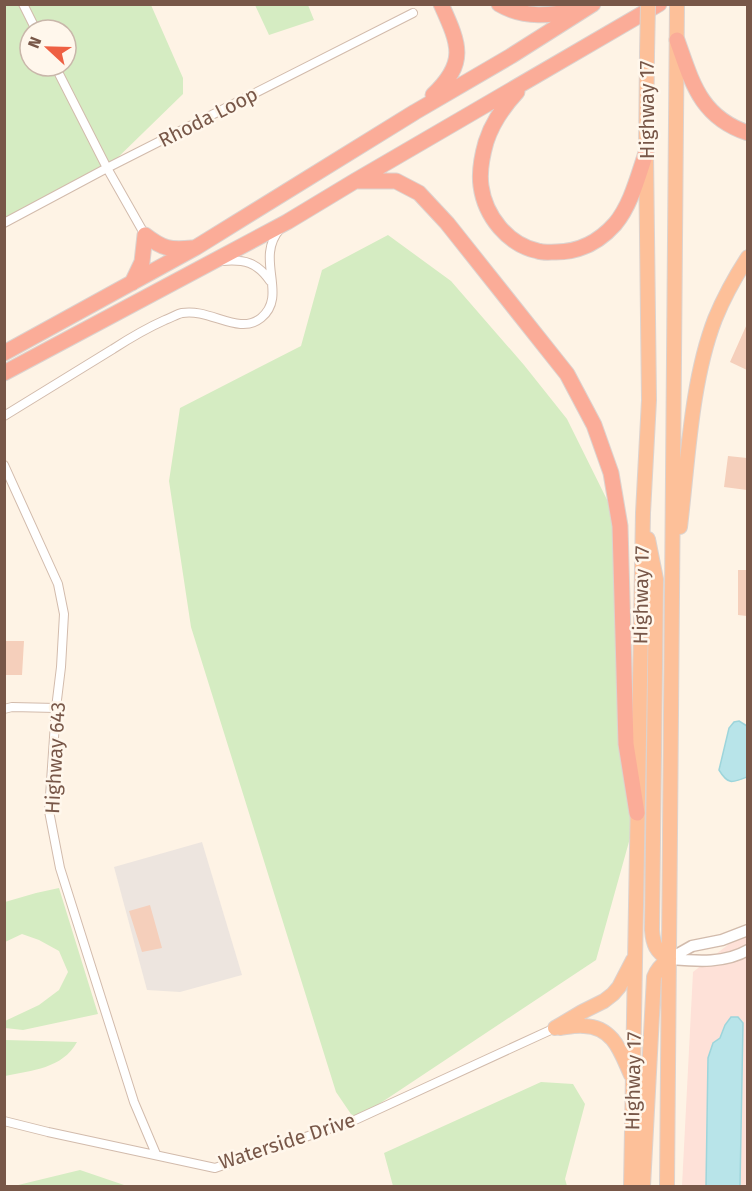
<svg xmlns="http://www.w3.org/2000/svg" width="752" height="1191" font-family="'Fira Sans',sans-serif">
<rect width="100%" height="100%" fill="#fef3e5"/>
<path fill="#fee1d8" d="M 747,930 L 747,1186 L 682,1186 L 693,972 Z"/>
<path fill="#ede5df" d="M 202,842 L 242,975 L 180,992 L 147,990 L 114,867 Z"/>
<path fill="#d5ecc2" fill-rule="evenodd" d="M 5,5 L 151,5 L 183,78 L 183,94 L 107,168 L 5,223 ZM 30,30 L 66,30 L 66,66 L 30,66 Z
M 255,5 L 308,5 L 314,20 L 269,35 Z
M 388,235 L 451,281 L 524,365 L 567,419 L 620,526 L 637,813 L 596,960 L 355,1120 L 336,1092 L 191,627 L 169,481 L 180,408 L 301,346 L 322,270 Z
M 59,888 L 98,1014 L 23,1030 L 5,1028 L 5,1021 L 39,1005 L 59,990 L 68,972 L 59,951 L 39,940 L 22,934 L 5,942 L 5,902 L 36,893 Z
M 5,1040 L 77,1042 C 62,1069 32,1070 5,1076 Z
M 541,1082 L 573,1084 L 585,1104 L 565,1179 L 567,1186 L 393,1186 L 384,1153 Z
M 80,1170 L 127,1186 L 14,1186 Z"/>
<path fill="#b8e4e9" stroke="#9dd5db" stroke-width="1.5" d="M 739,721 L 747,726 L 747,777 C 732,783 728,785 719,770 L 729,728 L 734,722 Z
M 731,1017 L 738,1017 L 743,1023 L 740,1186 L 706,1186 L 708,1058 L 713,1043 L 720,1038 L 725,1025 Z"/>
<path fill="#f5cfbb" d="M 747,324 L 747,370 L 730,362 Z
M 728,456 L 747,458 L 747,490 L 724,487 Z
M 738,570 L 747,570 L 747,616 L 738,615 Z
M 4,641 L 24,641 L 22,675 L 4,675 Z
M 150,905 L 162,948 L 142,952 L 129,911 Z"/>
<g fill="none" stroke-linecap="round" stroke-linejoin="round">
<defs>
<path id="minor" d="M 23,4 L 36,30
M 55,66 L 107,168 L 145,235
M 4,223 L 107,168 L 413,13
M 222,261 C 244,259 257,262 270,281
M 4,416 C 41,393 77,371 113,349 C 130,338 147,328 165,320 C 171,318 177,314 182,313 C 210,308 239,336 261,318 C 289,295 254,259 280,229
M 4,465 L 58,584 L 64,614 L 61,667 L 56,708 L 49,811 L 60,868 L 134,1102 L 156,1154
M 4,709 L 12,707 L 56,708
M 4,1121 L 48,1132 L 215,1168 L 355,1120 L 555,1028"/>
<path id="tertiary" d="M 669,959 L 692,946 L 722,940 L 748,930
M 669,959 C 695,961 724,964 748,950"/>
<path id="trunk" d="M 680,527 C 688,461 691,381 715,319 C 724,297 735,277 748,257
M 648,539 L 656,579 L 652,930 C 653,944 656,952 669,959
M 555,1028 L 582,1012 L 604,1001 L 613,994 L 619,987 L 633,960
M 560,1028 C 568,1027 577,1025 584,1026 C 614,1027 621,1053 631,1075
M 631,1186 L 643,513 L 649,400 L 646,153 L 647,54
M 643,1186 L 654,977 C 657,969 662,964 669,959
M 667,1186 L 677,4"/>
<path id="motorway" d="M 499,4 C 524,19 552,16 578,9
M 677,40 C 692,82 700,117 748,133
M 517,92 C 504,106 492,123 486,142 C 482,156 479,172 481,186 C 485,216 508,245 538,251 C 543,253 550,252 556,252 C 580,252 599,242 615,224 C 631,205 638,176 646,153
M 433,95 C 468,62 459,44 441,4
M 355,181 L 396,181 L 419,193 L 447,223 L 567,374 L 594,425 L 611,473 L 620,526 L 626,744 L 637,813
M 145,235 C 163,249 170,250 192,248
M 132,283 L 142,262 L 145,235
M 4,353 L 195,248 L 415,112 L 511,56 L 593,4
M 4,373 L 287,222 L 355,181 L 659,4"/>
</defs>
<use href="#minor" stroke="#d2bbac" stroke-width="10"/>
<use href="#tertiary" stroke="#d2bbac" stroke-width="13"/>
<use href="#trunk" stroke="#dcd3cf" stroke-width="16"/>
<use href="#motorway" stroke="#dcd3cf" stroke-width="17"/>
<use href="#minor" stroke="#fff" stroke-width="8"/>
<use href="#tertiary" stroke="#fff" stroke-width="10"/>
<use href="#trunk" stroke="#fdc099" stroke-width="14"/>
<use href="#motorway" stroke="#fbac98" stroke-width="15"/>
<defs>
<path id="trunk-bridge" d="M 647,54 L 648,4"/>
</defs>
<use href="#trunk-bridge" stroke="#dcd3cf" stroke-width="16" stroke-linecap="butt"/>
<use href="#trunk-bridge" stroke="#fdc099" stroke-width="14"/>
</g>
<g text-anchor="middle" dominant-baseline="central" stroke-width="5" stroke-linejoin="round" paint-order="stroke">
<g font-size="20" fill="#785748" stroke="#fff7ec">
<text transform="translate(647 110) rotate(-90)">Highway 17</text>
<text transform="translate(208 117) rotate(-27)">Rhoda Loop</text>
<text transform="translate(641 595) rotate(-89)">Highway 17</text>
<text transform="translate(55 758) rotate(-87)">Highway 643</text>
<text transform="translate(633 1081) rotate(-89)">Highway 17</text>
<text transform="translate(287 1141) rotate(-18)">Waterside Drive</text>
</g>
</g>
<rect width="752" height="1191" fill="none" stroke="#785748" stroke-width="12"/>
<g transform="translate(48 48) rotate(292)"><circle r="28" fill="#fff7ec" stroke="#c9b7aa" stroke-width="1.5"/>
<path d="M0-4.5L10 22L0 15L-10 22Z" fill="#ee6043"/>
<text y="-9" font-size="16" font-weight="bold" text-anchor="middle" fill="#785748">N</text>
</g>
</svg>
